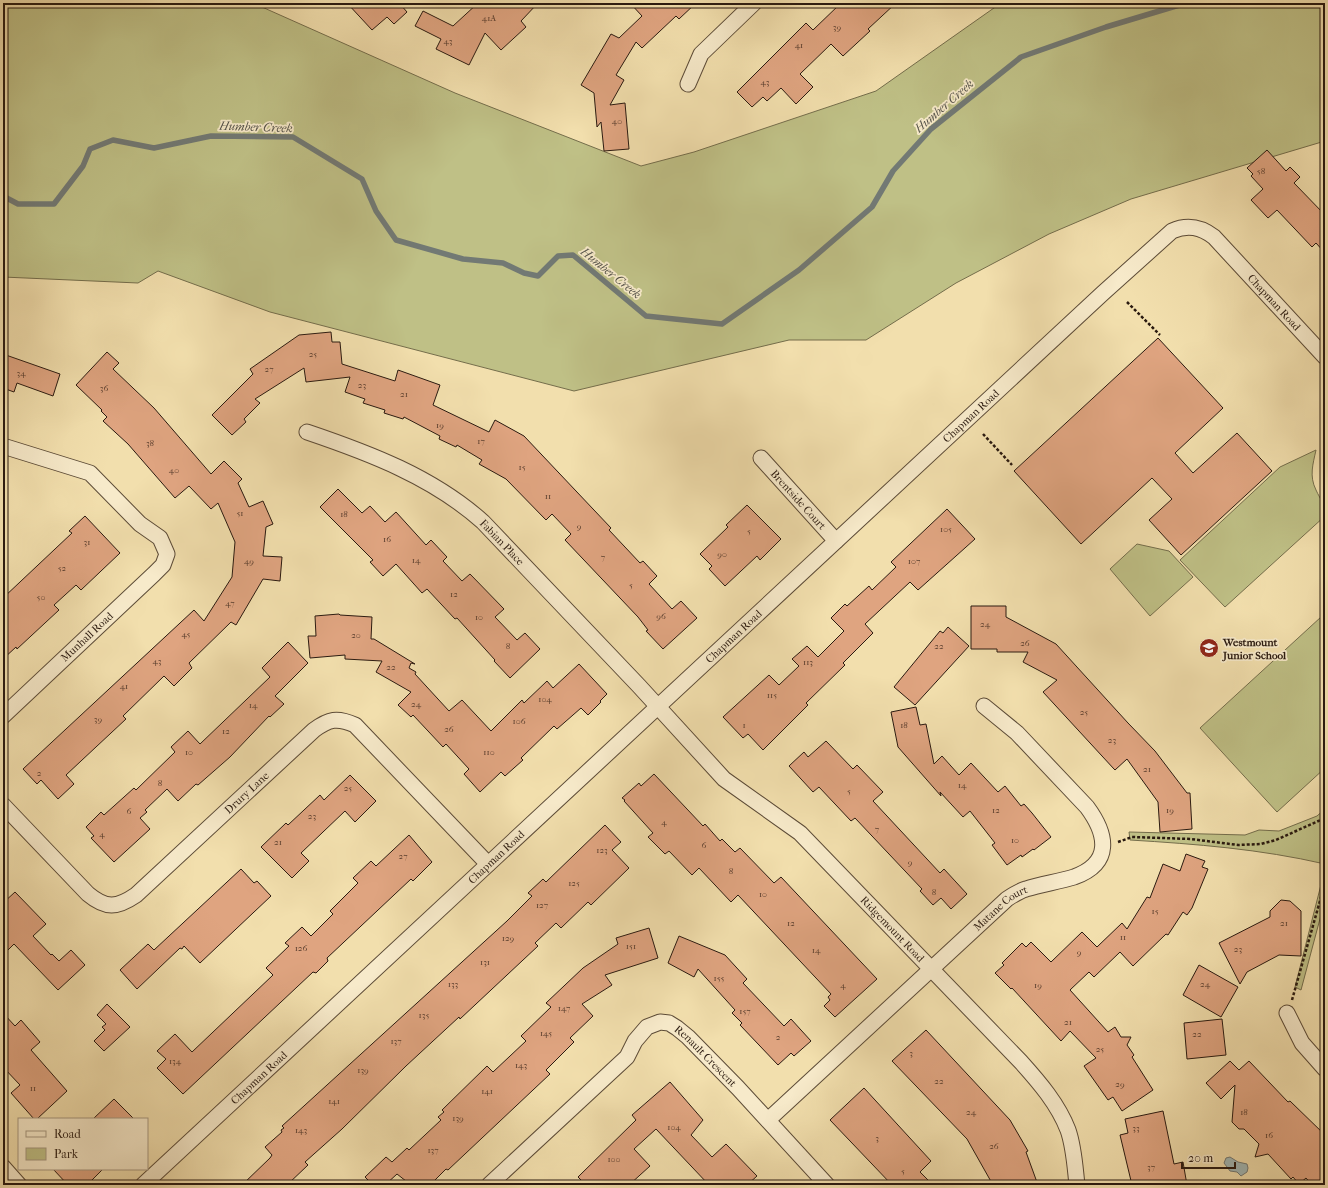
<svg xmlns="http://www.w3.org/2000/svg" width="1328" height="1188" font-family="'IM FELL French Canon',serif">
<rect width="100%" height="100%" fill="#f2dfad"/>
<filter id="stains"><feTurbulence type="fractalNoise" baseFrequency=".005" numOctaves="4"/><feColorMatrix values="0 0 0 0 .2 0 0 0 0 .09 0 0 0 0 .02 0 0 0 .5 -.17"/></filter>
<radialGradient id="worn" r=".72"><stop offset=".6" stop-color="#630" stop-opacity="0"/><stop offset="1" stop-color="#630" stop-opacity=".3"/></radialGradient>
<path fill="#bfc086" stroke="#746d4b" d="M 3,3 L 253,3 L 455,93 L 641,166 L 694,152 L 876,91 L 1001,3 L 1325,3 L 1325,141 L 1131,199 L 1049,234 L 956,283 L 866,340 L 789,340 L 574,391 L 270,312 L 158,271 L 138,283 L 3,277 Z
M 1316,450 C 1313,464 1309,476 1316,490 C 1321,501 1325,503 1325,516 L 1225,607 L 1180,560 L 1280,467 Z
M 1137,544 L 1169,551 L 1193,577 L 1150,616 L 1110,569 Z
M 1321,617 L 1325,622 L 1325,768 L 1277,812 L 1200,728 Z
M 1325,809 L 1325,864 C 1260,849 1196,844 1130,840 L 1129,832 L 1245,835 L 1259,830 L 1279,831 L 1317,816 Z
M 1325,869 L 1325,900 L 1301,990 L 1295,987 Z"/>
<path fill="#a2b9b7" stroke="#727974" d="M 1230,1157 L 1238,1162 L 1247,1164 L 1248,1168 L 1247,1172 L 1241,1176 L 1237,1172 L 1230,1171 L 1224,1163 L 1226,1158 Z"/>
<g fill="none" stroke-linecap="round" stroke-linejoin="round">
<path stroke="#727974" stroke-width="5.5" d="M 3,196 L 18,204 L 54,204 L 83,166 L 90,149 L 113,140 L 154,148 L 211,136 L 293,137 L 362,179 L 376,211 L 396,240 L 463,259 L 503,263 L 524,273 L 538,276 L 558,256 L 573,255 L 646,316 L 722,324 L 799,270 L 872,207 L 893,171 L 931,129 L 1021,57 L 1106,27 L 1186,3"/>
</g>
<path fill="#dfa480" stroke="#2a1a10" d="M 347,3 L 401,3 L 400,4 L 407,12 L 394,24 L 387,17 L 372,30 Z
M 478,3 L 538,3 L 521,21 L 526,27 L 501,50 L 485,33 L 469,65 L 436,49 L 441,39 L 415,26 L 423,11 L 453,26 Z
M 630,3 L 696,3 L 679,19 L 676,16 L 642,48 L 636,42 L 616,75 L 624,80 L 610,105 L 625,103 L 629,149 L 604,151 L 601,122 L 597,127 L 594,93 L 581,85 L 611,34 L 619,38 L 642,16 Z
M 841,3 L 896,3 L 868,29 L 870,31 L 843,56 L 831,44 L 800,74 L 813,87 L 796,104 L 781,88 L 767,101 L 763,97 L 752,107 L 737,92 L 806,23 L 813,30 Z
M 1267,150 L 1286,171 L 1290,167 L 1300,177 L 1294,183 L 1325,215 L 1325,253 L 1316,243 L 1312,247 L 1277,210 L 1268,218 L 1251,200 L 1263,189 L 1251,176 L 1253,174 L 1247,168 Z
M 331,332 L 332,342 L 340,342 L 342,364 L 395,381 L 398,370 L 440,385 L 433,405 L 489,432 L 495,420 L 524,436 L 611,528 L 609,530 L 640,563 L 643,561 L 657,576 L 649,584 L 672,609 L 681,601 L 697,618 L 663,649 L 646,631 L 648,630 L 638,617 L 565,540 L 571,534 L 552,514 L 546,520 L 506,479 L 479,464 L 482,460 L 457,445 L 456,447 L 439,439 L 440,436 L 404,417 L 403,419 L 384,413 L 385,410 L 363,403 L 365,399 L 345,392 L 350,377 L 306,382 L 304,368 L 255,399 L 260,403 L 244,419 L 246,422 L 232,435 L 212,415 L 253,374 L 250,369 L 299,335 Z
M 1158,338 L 1223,408 L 1175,453 L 1193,473 L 1237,433 L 1272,471 L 1181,555 L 1149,520 L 1172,499 L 1152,478 L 1081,544 L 1014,471 Z
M 107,352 L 119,363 L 113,369 L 154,408 L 211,474 L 224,461 L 242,479 L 238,483 L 249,507 L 263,501 L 273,524 L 266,527 L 263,556 L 282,557 L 280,581 L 263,579 L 236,625 L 231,622 L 189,663 L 192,668 L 174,686 L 164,676 L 123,716 L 126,719 L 66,775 L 74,784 L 58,799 L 41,780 L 37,784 L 23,769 L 194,610 L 204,621 L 232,577 L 235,542 L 218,503 L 211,509 L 189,486 L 175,498 L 128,444 L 103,421 L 107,417 L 101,411 L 102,410 L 76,385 Z
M 3,354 L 60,374 L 53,396 L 17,383 L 14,392 L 3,388 Z
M 338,489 L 362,513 L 370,506 L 385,522 L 396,512 L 426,545 L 431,540 L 447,557 L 443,561 L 462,581 L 470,574 L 504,609 L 495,617 L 517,640 L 525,633 L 540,649 L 510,678 L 494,661 L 495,660 L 457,618 L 455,619 L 427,589 L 422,593 L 396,564 L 383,576 L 370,562 L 373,560 L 320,507 Z
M 747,505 L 781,539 L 760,560 L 757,556 L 725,586 L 709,569 L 712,566 L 700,554 L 728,527 L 726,525 Z
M 947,509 L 975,539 L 918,590 L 910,582 L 865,624 L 873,633 L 843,663 L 845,665 L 806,703 L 808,705 L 763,750 L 748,734 L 743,738 L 723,717 L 769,675 L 779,685 L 799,666 L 792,659 L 807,646 L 818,657 L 844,631 L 831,618 L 845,604 L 847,606 L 869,586 L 872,590 L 896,567 L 891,562 Z
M 85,516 L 120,553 L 81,590 L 76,585 L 54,605 L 59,610 L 17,649 L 16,647 L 3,659 L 3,598 L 72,533 L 69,531 Z
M 971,606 L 1006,606 L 1006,617 L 1056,644 L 1128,723 L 1155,751 L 1187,793 L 1190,793 L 1192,829 L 1160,832 L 1158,802 L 1127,759 L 1115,770 L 1114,769 L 1043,692 L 1057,680 L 1023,662 L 1028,652 L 997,652 L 997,649 L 971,649 Z
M 339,614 L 340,615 L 372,617 L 371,639 L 374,639 L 415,664 L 411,663 L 409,668 L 416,672 L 415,674 L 449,711 L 462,700 L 491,731 L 522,700 L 524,703 L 547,681 L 553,688 L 579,664 L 607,694 L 600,701 L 601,702 L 588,715 L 581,708 L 557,729 L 554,726 L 521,758 L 523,760 L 505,776 L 501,772 L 480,792 L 464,774 L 469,769 L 446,744 L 443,747 L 413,715 L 411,717 L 398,705 L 411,692 L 376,672 L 382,661 L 345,659 L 345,655 L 310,658 L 308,636 L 316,636 L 315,616 Z
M 948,627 L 969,646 L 915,705 L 894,687 L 940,631 L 943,633 Z
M 288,642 L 308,663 L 275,696 L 284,704 L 270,717 L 269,716 L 230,757 L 198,785 L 196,784 L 178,801 L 167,789 L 145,810 L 147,812 L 140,818 L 150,829 L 114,862 L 91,838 L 94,836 L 86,827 L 101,812 L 104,815 L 134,788 L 136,790 L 175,752 L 171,747 L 188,731 L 200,744 L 270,677 L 262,668 Z
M 916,707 L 920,725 L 926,724 L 934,764 L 942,756 L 959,775 L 971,763 L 998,792 L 1005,786 L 1021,806 L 1024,804 L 1032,813 L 1051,837 L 1034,850 L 1033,849 L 1022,857 L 1021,855 L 1007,865 L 992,845 L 995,843 L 970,811 L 963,817 L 940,792 L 941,796 L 898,747 L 891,712 Z
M 826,741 L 853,769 L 857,765 L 883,792 L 873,801 L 940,873 L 944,869 L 967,894 L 951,909 L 941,898 L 933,905 L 920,891 L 922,889 L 855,818 L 851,821 L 819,787 L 813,792 L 789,766 L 804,752 L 808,757 Z
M 654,774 L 703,826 L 705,824 L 720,841 L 722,839 L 735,852 L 740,848 L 774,883 L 781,877 L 877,979 L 835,1017 L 824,1006 L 830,1000 L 828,997 L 831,994 L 738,895 L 731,902 L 699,868 L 692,875 L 669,851 L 665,854 L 648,837 L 653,833 L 624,801 L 625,800 L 622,798 L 639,783 L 641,786 Z
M 350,775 L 376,801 L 355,822 L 345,811 L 301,853 L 309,861 L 292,878 L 261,847 L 286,823 L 288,825 L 320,795 L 324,800 Z
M 605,825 L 621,842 L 612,850 L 629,868 L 591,905 L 588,902 L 561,928 L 556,923 L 535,943 L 538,946 L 460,1019 L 459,1017 L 406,1066 L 342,1129 L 305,1162 L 308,1165 L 287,1185 L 242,1185 L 270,1158 L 272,1155 L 265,1147 L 282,1132 L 281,1130 L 284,1128 L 282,1126 L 507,921 L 532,896 L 528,893 L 543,879 L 546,882 Z
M 409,835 L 432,862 L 413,881 L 411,879 L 327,958 L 328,961 L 316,973 L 313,972 L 183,1094 L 157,1068 L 166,1059 L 157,1051 L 175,1034 L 192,1052 L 273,975 L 266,968 L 289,946 L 285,943 L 302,927 L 311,936 L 333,914 L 330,911 L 358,883 L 353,878 L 371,861 L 376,866 Z
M 1186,854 L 1205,861 L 1202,867 L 1208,869 L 1192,908 L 1187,915 L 1183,912 L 1168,935 L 1166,934 L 1133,966 L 1120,952 L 1094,977 L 1089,972 L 1070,990 L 1108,1032 L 1115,1027 L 1121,1037 L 1131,1037 L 1127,1045 L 1134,1055 L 1132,1057 L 1153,1090 L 1122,1111 L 1113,1097 L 1108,1100 L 1084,1066 L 1096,1058 L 1070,1031 L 1061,1041 L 1012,988 L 1011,989 L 995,973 L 1004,965 L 1002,963 L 1022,943 L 1026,947 L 1031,942 L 1051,962 L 1082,932 L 1097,947 L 1122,923 L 1127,929 L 1147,897 L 1150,898 L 1163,864 L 1180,871 Z
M 241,869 L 254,883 L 257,881 L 271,896 L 200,963 L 184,946 L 182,949 L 180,948 L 137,989 L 120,970 L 148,944 L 154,950 Z
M 15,892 L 46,924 L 33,936 L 51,955 L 52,954 L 59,961 L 71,950 L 85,965 L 58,990 L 14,944 L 3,955 L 3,903 Z
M 1281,900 L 1290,901 L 1301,911 L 1301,956 L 1279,955 L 1247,972 L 1240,984 L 1219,943 L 1270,917 L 1270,911 Z
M 649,928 L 658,958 L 605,975 L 612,985 L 582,1004 L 593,1016 L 570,1038 L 574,1042 L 546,1070 L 550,1074 L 448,1170 L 446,1169 L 430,1185 L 411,1185 L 397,1174 L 385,1185 L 373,1185 L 365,1177 L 386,1157 L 392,1162 L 407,1148 L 409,1150 L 441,1120 L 438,1117 L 444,1112 L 442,1110 L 487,1066 L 493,1072 L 526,1041 L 521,1036 L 551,1007 L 546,1003 L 583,968 L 618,944 L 616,938 Z
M 679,936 L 725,955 L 747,979 L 743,983 L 784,1026 L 791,1019 L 811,1041 L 794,1056 L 791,1053 L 778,1065 L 740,1025 L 742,1023 L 732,1013 L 735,1010 L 698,969 L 694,977 L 668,963 Z
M 1199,965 L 1238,987 L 1221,1017 L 1183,995 Z
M 107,1004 L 130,1027 L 104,1051 L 94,1041 L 105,1030 L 102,1027 L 106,1024 L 97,1015 Z
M 3,1013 L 15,1026 L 21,1020 L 40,1042 L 31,1050 L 67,1091 L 37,1119 L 34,1119 L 11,1093 L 20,1085 L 3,1067 Z
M 1222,1019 L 1226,1055 L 1187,1059 L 1184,1023 Z
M 926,1030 L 1010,1120 L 1028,1151 L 1026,1152 L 1038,1185 L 993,1185 L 967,1139 L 892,1061 Z
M 1230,1061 L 1239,1070 L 1249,1061 L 1288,1102 L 1290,1101 L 1325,1135 L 1325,1185 L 1312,1185 L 1306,1178 L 1299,1184 L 1293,1177 L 1291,1179 L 1268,1154 L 1255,1157 L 1259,1144 L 1244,1129 L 1239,1129 L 1232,1122 L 1235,1085 L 1221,1099 L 1206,1083 Z
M 670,1082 L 703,1120 L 691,1135 L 712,1157 L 726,1144 L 757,1176 L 747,1185 L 709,1185 L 656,1129 L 634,1149 L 650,1166 L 629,1185 L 586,1185 L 578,1177 L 636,1120 L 632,1115 Z
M 864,1088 L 931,1161 L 920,1172 L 933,1185 L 892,1185 L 830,1120 Z
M 114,1099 L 134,1119 L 93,1119 Z
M 1163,1111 L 1174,1164 L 1183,1162 L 1187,1185 L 1132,1185 L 1120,1135 L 1128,1133 L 1125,1119 Z
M 53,1169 L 103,1169 L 87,1185 L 68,1185 Z"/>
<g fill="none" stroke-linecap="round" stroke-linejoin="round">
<defs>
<path id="service" d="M 1325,464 L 1325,474"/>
<g id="minor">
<path d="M 688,84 L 701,54 L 754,3"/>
<path id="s1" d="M 307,432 C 369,453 433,477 483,522 L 639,686 L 724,779 L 800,833 L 1021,1062 C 1039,1082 1058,1104 1068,1130 C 1074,1147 1075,1167 1077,1185"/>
<path d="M 3,446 L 90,473 L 140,524 L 160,538 L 167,554 L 163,565 L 154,574 L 3,716"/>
<path id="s2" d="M 761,458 L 836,541"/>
<path id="s3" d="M 3,805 L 88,894 C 106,909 117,908 136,895 L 314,730 C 329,719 337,717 355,725 L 488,864"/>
<path d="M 1287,1013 L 1302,1043 L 1325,1069"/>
<path id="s4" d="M 768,1120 L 1007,899 C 1013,895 1019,891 1026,889 C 1041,884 1058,882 1074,877 C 1113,863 1107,834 1087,807 L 1017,733 L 984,706"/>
<path d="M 3,1167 L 19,1185"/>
<path id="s5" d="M 143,1185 L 1103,293 L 1172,231 C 1188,224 1201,227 1214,237 L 1325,357"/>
<path id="s6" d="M 489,1185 L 627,1057 L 635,1041 L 647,1027 L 660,1022 L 669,1023 L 677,1028 L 688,1037 L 738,1088 L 827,1185"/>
</g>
</defs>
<use href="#service" stroke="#5c4b37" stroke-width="9"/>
<use href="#minor" stroke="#5c4b37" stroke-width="17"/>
<path stroke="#2a1a10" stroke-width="2.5" stroke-dasharray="3 2" stroke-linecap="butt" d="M 1127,302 L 1160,335
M 983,434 L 1012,465
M 1118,842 L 1132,837 L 1191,839 L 1238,845 L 1261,844 L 1276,840 L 1325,818
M 1292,1000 L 1325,883"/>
<use href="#service" stroke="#f7eaca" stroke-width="7"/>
<use href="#minor" stroke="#f7eaca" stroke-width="15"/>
</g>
<defs>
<symbol id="school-disc" viewBox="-11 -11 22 22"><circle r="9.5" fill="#8f2418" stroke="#f7eaca"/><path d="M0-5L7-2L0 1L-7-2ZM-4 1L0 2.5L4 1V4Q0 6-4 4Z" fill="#fff"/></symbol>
</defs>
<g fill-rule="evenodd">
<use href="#school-disc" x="1198" y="637" width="22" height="22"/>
</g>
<g text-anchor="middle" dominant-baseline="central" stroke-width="3.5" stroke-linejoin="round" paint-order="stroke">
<g font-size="9" fill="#573c2c">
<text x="489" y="18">41A</text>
<text x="837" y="27">39</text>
<text x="448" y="41">43</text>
<text x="799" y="45">41</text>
<text x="765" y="82">43</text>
<text x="617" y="121">40</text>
<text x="1261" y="171">58</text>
<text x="313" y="354">25</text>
<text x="269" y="369">27</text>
<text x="21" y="373">34</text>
<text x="362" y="385">23</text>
<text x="104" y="388">36</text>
<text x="404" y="394">21</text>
<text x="440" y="425">19</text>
<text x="481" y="441">17</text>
<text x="150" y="443">38</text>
<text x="522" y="467">15</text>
<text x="174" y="470">40</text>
<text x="548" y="496">11</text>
<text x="240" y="513">51</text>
<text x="344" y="514">18</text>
<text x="579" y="526">9</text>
<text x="946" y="529">105</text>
<text x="749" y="531">5</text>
<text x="387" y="539">16</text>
<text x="87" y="542">31</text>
<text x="722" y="554">90</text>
<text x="603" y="557">7</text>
<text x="416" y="560">14</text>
<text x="249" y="561">49</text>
<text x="914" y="561">107</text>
<text x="62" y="568">52</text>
<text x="631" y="585">5</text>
<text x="454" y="594">12</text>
<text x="41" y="597">50</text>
<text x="230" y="603">47</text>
<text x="661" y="616">96</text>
<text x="479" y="617">10</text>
<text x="985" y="624">24</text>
<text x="186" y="634">45</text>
<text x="356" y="635">20</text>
<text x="1025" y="643">26</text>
<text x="508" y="646">8</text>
<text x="939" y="646">22</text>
<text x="157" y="661">43</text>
<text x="808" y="662">113</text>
<text x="391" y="667">22</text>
<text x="124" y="686">41</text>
<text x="772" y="695">115</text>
<text x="545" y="699">104</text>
<text x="416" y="704">24</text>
<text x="253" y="705">14</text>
<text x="1084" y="712">25</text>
<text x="98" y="719">39</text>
<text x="519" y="721">106</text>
<text x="744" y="725">1</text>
<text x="904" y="725">18</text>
<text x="449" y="729">26</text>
<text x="226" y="731">12</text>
<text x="1112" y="740">23</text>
<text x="189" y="752">10</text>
<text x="489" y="752">110</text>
<text x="1147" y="769">21</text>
<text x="39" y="773">2</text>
<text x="160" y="783">8</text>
<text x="962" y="785">14</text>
<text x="348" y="788">25</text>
<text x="849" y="791">5</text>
<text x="996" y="810">12</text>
<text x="1170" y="810">19</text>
<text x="129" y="811">6</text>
<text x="312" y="816">23</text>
<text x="664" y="822">4</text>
<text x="877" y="829">7</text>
<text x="102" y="834">4</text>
<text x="1015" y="840">10</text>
<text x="278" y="842">21</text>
<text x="704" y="845">6</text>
<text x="602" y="850">123</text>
<text x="403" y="856">27</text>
<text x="910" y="862">9</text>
<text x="731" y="871">8</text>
<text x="574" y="883">125</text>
<text x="934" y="892">8</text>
<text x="763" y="894">10</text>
<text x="542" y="905">127</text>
<text x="1155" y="911">15</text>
<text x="791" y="923">12</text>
<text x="1284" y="923">21</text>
<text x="1123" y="937">11</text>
<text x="508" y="938">129</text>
<text x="631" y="946">151</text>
<text x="301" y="948">126</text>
<text x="1238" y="949">23</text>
<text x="816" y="950">14</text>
<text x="1079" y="952">9</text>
<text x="485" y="962">131</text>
<text x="719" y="978">155</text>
<text x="453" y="984">133</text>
<text x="1205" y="984">24</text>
<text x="843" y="985">4</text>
<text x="1038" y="985">19</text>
<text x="564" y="1008">147</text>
<text x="745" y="1011">157</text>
<text x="424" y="1015">135</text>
<text x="1068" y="1022">21</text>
<text x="546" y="1033">145</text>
<text x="1197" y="1034">22</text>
<text x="778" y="1037">2</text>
<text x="396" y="1041">137</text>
<text x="1100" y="1049">25</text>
<text x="911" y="1053">3</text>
<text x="175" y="1061">134</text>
<text x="521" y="1065">143</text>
<text x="363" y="1070">139</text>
<text x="939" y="1081">22</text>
<text x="1120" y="1084">29</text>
<text x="33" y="1088">11</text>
<text x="487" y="1091">141</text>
<text x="334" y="1101">141</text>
<text x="971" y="1112">24</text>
<text x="1244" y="1112">18</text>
<text x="458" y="1118">139</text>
<text x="674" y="1127">104</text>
<text x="1136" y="1128">33</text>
<text x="301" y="1130">143</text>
<text x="1269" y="1135">16</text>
<text x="877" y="1138">3</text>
<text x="994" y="1146">26</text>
<text x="433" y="1150">137</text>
<text x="614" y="1159">100</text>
<text x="1151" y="1167">37</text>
<text x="903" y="1171">5</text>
</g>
<g font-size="11" fill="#2a1a10" stroke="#f7eaca">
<text stroke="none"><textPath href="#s5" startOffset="1537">Chapman Road</textPath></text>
<text stroke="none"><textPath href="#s5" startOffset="1130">Chapman Road</textPath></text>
<text stroke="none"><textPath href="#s2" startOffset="56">Brentside Court</textPath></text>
<text stroke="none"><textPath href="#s1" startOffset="227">Fabian Place</textPath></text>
<text transform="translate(87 637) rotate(-43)">Munhall Road</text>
<text stroke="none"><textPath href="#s5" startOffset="806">Chapman Road</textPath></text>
<text stroke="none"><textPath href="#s3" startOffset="327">Drury Lane</textPath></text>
<text stroke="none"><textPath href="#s5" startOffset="482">Chapman Road</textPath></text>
<text stroke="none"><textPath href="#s4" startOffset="315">Matane Court</textPath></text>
<text stroke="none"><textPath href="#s1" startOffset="778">Ridgemount Road</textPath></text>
<text stroke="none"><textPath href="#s6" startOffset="297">Renault Crescent</textPath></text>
<text stroke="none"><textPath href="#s5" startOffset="158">Chapman Road</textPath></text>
</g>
<g font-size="11" font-weight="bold" fill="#2a1a10" stroke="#f7eaca" text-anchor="start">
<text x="1223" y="642">Westmount<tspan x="1223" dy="13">Junior School</tspan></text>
</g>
<g font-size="12" font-style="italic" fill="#54524a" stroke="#f7eaca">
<text transform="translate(944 106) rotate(-41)">Humber Creek</text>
<text transform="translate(256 127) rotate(2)">Humber Creek</text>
<text transform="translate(611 273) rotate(39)">Humber Creek</text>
</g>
</g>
<rect width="1328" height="1188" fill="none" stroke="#f2dfad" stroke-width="16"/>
<rect x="4" y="4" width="1320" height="1180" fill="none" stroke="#2a1a10" stroke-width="2"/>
<rect x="8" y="8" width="1312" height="1172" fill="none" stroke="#2a1a10"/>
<rect x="18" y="1118" width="130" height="52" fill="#f7eaca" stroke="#a59780"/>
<rect x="26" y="1131" width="20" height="6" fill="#f7eaca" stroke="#a59780"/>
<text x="54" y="1138" font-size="12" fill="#2a1a10">Road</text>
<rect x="26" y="1148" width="20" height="12" fill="#bfc086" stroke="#a59780"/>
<text x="54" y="1158" font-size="12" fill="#2a1a10">Park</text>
<path d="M1182 1162v6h53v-6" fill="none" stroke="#2a1a10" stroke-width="2"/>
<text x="1188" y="1162" font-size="12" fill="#2a1a10" stroke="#f7eaca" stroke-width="3" paint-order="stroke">20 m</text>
<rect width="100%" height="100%" filter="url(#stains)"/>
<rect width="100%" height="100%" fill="url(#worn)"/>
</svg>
